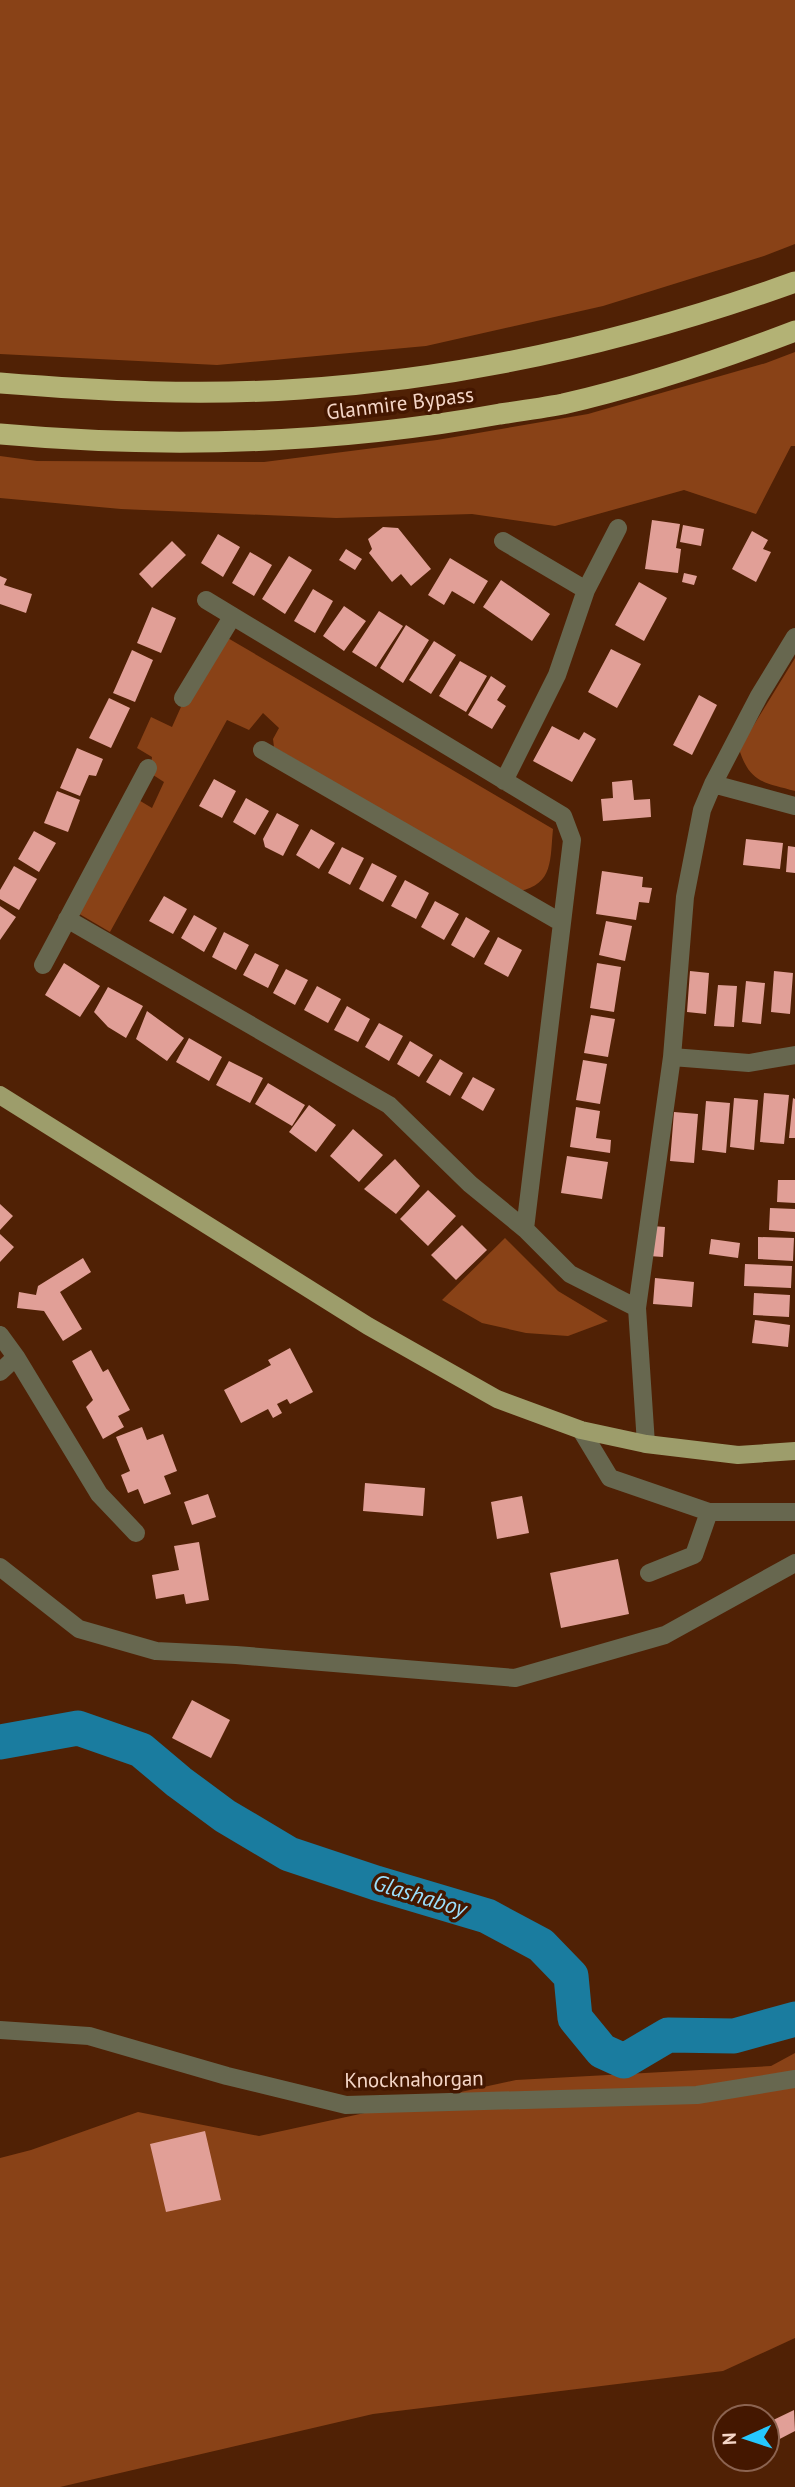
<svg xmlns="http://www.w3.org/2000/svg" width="795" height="2487" font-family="'PT Sans',sans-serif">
<rect width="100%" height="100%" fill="#502105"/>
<path fill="#894217" d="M 0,0 L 795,0 L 795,244 L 764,256 L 603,306 L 426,346 L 217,365 L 0,354 Z
M 795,352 L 795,446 L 791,446 L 756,514 L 684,490 L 555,526 L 472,514 L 336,518 L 121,509 L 0,498 L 0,456 L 37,461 L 264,462 L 437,440 L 588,414 L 766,363 Z
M 226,637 L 553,829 C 550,858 554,885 519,891 L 274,747 L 273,739 L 279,728 L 263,713 L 249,730 L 227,720 L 110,932 L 76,912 L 137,799 L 152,808 L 164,782 L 150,773 L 152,757 L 137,748 L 151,717 L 172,727 L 210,642 Z
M 795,658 L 795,791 C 763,782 750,783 739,749 Z
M 505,1238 L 558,1291 L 608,1321 L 568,1336 L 526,1333 L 482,1323 L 442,1300 Z
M 795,2053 L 795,2338 L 723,2371 L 373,2414 L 60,2487 L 0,2487 L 0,2158 L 31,2150 L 138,2112 L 259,2136 L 516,2080 L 771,2066 Z"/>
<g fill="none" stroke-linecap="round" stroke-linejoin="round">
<path stroke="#1a7c9f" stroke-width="35" d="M 0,1742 L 78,1728 L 141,1750 L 179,1782 L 225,1816 L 289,1854 L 376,1883 L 487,1916 L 541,1945 L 571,1976 L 575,2018 L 602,2051 L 624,2061 L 668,2035 L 734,2036 L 795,2019"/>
</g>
<path fill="#e19f97" d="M 652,520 L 680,524 L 676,548 L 681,549 L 678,573 L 645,569 Z
M 683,525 L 704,529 L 701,546 L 680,542 Z
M 383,527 L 398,528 L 431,569 L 411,586 L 401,574 L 392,582 L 369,553 L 372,549 L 368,539 Z
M 752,531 L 768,540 L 763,549 L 771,552 L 756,582 L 732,569 Z
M 218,534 L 240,547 L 223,577 L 201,563 Z
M 172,541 L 186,555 L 152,588 L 139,574 Z
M 346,549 L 362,559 L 355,570 L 339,560 Z
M 250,552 L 272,565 L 254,596 L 232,583 Z
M 289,556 L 312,570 L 285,614 L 262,599 Z
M 450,558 L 488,581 L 474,604 L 452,591 L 444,605 L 428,595 Z
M 684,573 L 697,576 L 694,585 L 682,582 Z
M 0,576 L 7,579 L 4,585 L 32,594 L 26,613 L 0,604 Z
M 501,580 L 550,614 L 532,641 L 483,607 Z
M 639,582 L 667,598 L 644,641 L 615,625 Z
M 313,589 L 333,601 L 315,633 L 294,621 Z
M 344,606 L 366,621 L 344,651 L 323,636 Z
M 152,607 L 176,618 L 161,653 L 137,643 Z
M 379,611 L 403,626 L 376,667 L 352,652 Z
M 406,625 L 429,640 L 403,683 L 380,668 Z
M 434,641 L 456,655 L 431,694 L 409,680 Z
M 611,649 L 641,664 L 617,708 L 588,692 Z
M 132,650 L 153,660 L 135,702 L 113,693 Z
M 460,661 L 487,676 L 466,712 L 439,696 Z
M 491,676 L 506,686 L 497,700 L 506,706 L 492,729 L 468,715 Z
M 699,695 L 717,705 L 692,755 L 673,745 Z
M 109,698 L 130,708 L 111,748 L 89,738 Z
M 552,726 L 579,740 L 584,732 L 596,739 L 572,782 L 533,761 Z
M 77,748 L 103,759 L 96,776 L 89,775 L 80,796 L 60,788 Z
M 214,779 L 236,791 L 222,818 L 199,806 Z
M 632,780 L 634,800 L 650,799 L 651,817 L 603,821 L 601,799 L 613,798 L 612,782 Z
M 57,791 L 80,800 L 68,832 L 44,823 Z
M 246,798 L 269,811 L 255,835 L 233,822 Z
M 277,813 L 299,825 L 283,856 L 265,847 L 263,839 Z
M 311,829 L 335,843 L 319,869 L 296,855 Z
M 34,831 L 56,843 L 39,872 L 18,859 Z
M 746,839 L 783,843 L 780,869 L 743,865 Z
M 788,846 L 795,847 L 795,873 L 786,872 Z
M 342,847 L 364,858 L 350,885 L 328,873 Z
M 372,863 L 397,876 L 383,902 L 359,889 Z
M 14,866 L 37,879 L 19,910 L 0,899 L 0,890 Z
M 602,871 L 643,877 L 642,887 L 652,888 L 649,903 L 639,902 L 636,920 L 596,914 Z
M 405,880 L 429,893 L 416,919 L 391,906 Z
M 164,896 L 187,909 L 173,934 L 149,921 Z
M 435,901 L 459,914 L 444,940 L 421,927 Z
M 0,906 L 16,917 L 0,940 Z
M 194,915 L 217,928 L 204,952 L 181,938 Z
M 466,917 L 490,931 L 474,958 L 451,945 Z
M 606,921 L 632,926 L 625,961 L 599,955 Z
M 224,932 L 249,945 L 236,970 L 212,957 Z
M 498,937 L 522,950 L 508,977 L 484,964 Z
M 255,953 L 279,965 L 268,988 L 243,975 Z
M 64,963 L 100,986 L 80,1017 L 45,995 Z
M 597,963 L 621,967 L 614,1012 L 590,1008 Z
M 286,969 L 308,980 L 295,1005 L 273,993 Z
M 690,971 L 709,973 L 706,1014 L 687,1012 Z
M 774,971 L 793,973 L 790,1014 L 771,1012 Z
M 746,981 L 765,983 L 761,1024 L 742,1022 Z
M 718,985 L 737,986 L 734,1027 L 714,1026 Z
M 317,986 L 341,999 L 328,1023 L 304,1010 Z
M 108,987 L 143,1006 L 126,1038 L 108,1027 L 94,1012 Z
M 347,1006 L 370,1019 L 358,1042 L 334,1030 Z
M 147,1011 L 184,1038 L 167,1061 L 136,1039 Z
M 591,1015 L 615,1019 L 608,1057 L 584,1053 Z
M 379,1023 L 403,1036 L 389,1061 L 365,1047 Z
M 189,1038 L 222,1057 L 209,1081 L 176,1062 Z
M 410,1041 L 433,1055 L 419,1077 L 397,1064 Z
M 440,1059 L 463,1073 L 450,1096 L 426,1082 Z
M 583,1060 L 607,1064 L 600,1104 L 576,1100 Z
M 229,1061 L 263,1078 L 250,1103 L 216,1085 Z
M 473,1077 L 495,1089 L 483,1111 L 461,1098 Z
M 268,1083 L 305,1105 L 292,1126 L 255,1104 Z
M 764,1093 L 789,1095 L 784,1144 L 760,1142 Z
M 734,1098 L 758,1100 L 754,1150 L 730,1147 Z
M 793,1098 L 795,1099 L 795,1138 L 789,1138 Z
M 706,1101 L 730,1103 L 726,1153 L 702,1150 Z
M 309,1105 L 336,1125 L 316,1152 L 289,1132 Z
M 576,1107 L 600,1111 L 596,1138 L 611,1140 L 610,1153 L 570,1147 Z
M 674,1112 L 698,1114 L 694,1163 L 670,1161 Z
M 353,1129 L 383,1155 L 359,1182 L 330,1156 Z
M 567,1156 L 608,1162 L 602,1199 L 561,1193 Z
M 395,1159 L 420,1186 L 396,1214 L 364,1189 Z
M 778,1180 L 795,1180 L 795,1203 L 777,1202 Z
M 428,1190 L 456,1216 L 428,1246 L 400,1219 Z
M 0,1204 L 13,1216 L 0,1230 Z
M 770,1208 L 795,1209 L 795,1232 L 769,1230 Z
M 462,1225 L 487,1250 L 456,1280 L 431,1255 Z
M 652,1226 L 665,1227 L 663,1257 L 649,1256 Z
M 0,1234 L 14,1247 L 0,1262 Z
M 758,1237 L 794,1238 L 793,1261 L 758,1259 Z
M 711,1239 L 740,1243 L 738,1258 L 709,1254 Z
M 83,1258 L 91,1272 L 60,1292 L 82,1329 L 63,1341 L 44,1311 L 17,1308 L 19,1292 L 36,1295 L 38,1286 Z
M 745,1264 L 792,1266 L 791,1288 L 744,1286 Z
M 655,1278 L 694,1282 L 692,1307 L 653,1304 Z
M 754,1293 L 790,1295 L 789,1317 L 753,1315 Z
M 755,1320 L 790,1325 L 788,1347 L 752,1343 Z
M 290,1348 L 313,1392 L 290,1404 L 287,1399 L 277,1404 L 282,1413 L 273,1418 L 268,1409 L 241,1423 L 224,1390 L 271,1365 L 268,1360 Z
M 91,1350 L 103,1372 L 108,1369 L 130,1410 L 118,1416 L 124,1427 L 103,1439 L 86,1407 L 93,1400 L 72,1361 Z
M 142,1427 L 147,1440 L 163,1434 L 177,1471 L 164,1476 L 171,1494 L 144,1504 L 138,1489 L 128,1493 L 121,1475 L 130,1471 L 116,1437 Z
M 365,1483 L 425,1488 L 423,1516 L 363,1511 Z
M 208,1494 L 216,1517 L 192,1525 L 184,1502 Z
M 522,1496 L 529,1533 L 497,1539 L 491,1502 Z
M 199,1542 L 209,1600 L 186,1604 L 184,1594 L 156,1599 L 152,1575 L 179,1570 L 174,1546 Z
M 618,1559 L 629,1614 L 561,1628 L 550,1573 Z
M 192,1700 L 230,1720 L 211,1758 L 172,1738 Z
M 205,2131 L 221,2200 L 166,2212 L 150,2144 Z
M 794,2410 L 795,2431 L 772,2443 L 767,2434 L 767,2423 Z"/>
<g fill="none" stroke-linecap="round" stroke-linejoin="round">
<path stroke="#67674f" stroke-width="18" d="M 503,541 L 586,590
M 206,600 L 563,816 L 572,840 L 525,1229
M 183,698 L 232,617
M 262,750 L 562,923
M 504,781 L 557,675 L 586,590 L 618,528
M 713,784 L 795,806
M 67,919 L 389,1105 L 470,1184 L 525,1229 L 570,1274 L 637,1308
M 43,965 L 148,768
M 672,1057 L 749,1063 L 795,1055
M 0,1335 L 16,1357 L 99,1494 L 136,1533
M 0,1372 L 16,1357
M 581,1430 L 610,1478 L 709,1512 L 795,1512
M 646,1444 L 637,1308 L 672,1057 L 685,897 L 702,810 L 713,784 L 759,696 L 795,637
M 0,1567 L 79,1629 L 156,1651 L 236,1655 L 515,1678 L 665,1635 L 795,1563
M 649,1573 L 694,1555 L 709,1512
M 0,2030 L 89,2036 L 227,2076 L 346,2105 L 697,2095 L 795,2079"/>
<path stroke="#9d9d6b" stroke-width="18" d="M 0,1095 L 368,1326 L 497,1399 L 581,1430 L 646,1444 L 738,1455 L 795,1451"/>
<path stroke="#b3b275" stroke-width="21" d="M 0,383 C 100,391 201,396 301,389 C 470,378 636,339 795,282
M 0,434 C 168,449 334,444 500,414 C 521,411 542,408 563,404 C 642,386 719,360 795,331"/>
</g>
<g text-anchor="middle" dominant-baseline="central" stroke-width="7" stroke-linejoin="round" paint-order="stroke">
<g font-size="21" fill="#f5d6c7" stroke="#441700">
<text transform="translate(400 403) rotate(-7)">Glanmire Bypass</text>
<text transform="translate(414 2079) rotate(-1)">Knocknahorgan</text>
</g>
<g font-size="23" font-style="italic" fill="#9bdefb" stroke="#441700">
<text transform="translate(420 1895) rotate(17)">Glashaboy</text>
</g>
</g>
<g transform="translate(746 2438) rotate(267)"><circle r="33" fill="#441700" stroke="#8b6350" stroke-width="2"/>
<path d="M0-5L12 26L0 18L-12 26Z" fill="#26c8fe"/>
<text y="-10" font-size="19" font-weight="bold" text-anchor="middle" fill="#f5d6c7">N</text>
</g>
</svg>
